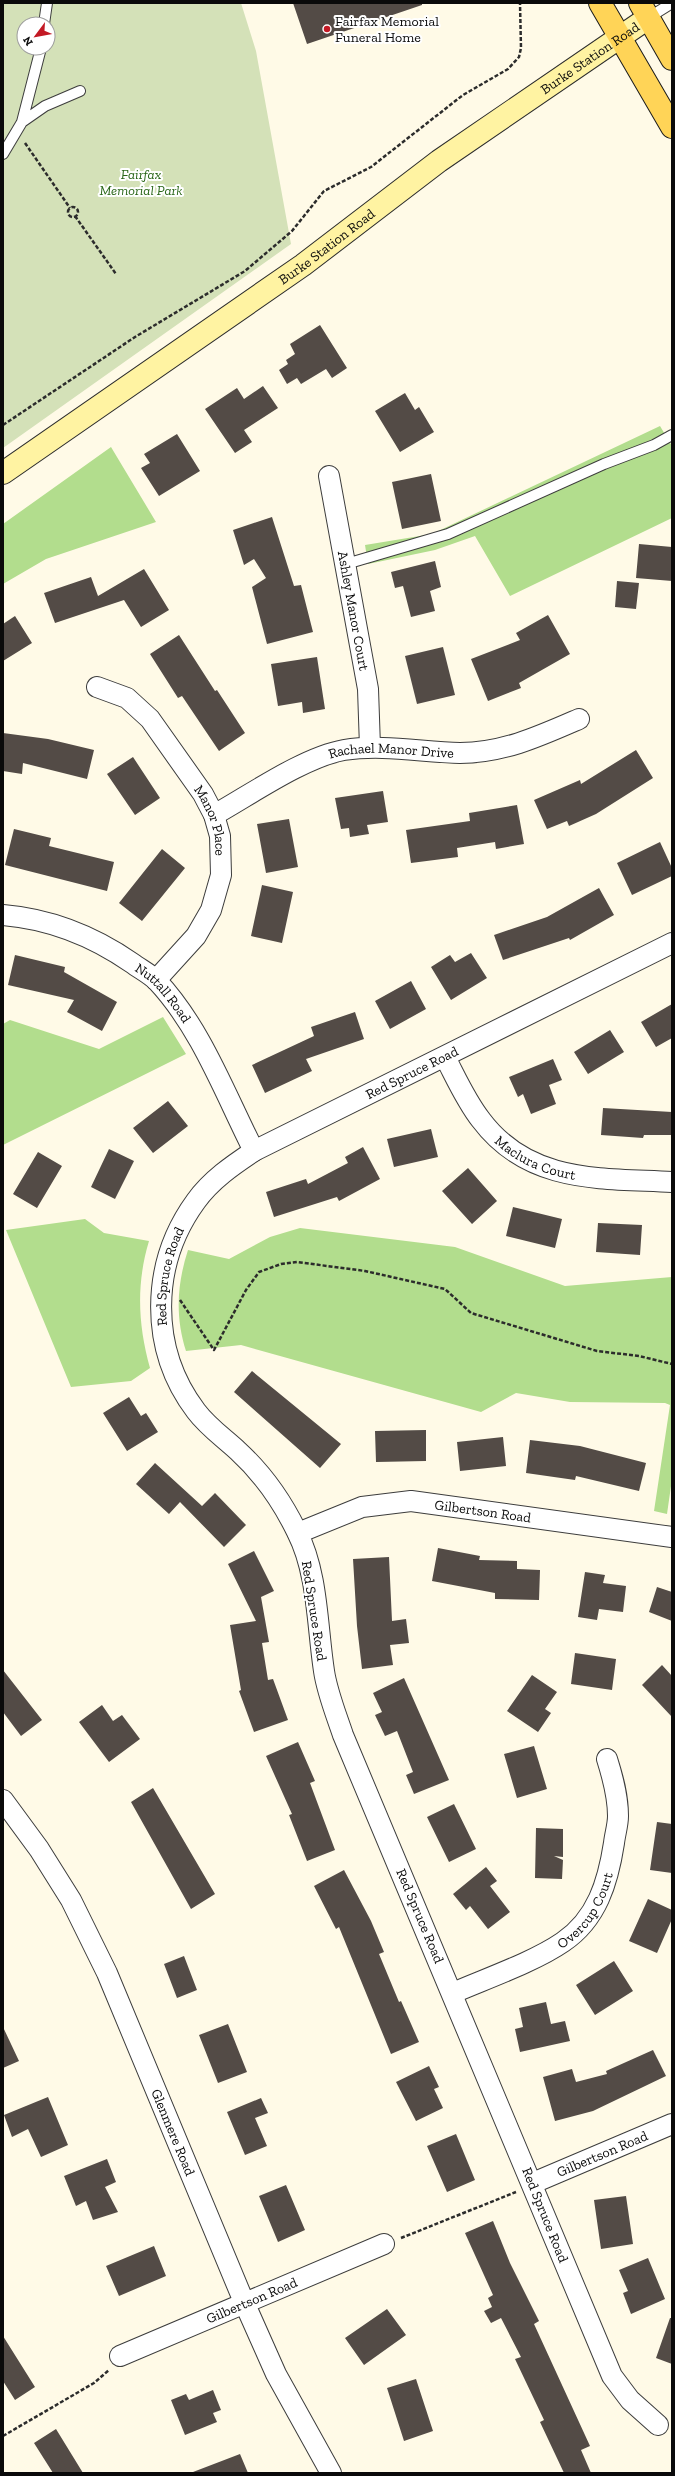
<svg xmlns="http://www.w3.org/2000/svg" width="675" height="2476" font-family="'Zilla Slab',serif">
<rect width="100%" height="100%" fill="#fffae7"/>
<path fill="#b2dd8d" d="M 660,426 L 672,446 L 672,518 L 510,596 L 475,536 L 435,550 L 368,564 L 365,545 L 432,534 Z
M 111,447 L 156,522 L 46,559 L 3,584 L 3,524 Z
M 163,1017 L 186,1054 L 3,1145 L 3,1024 L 10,1020 L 99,1049 Z
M 85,1219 L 104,1233 L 149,1241 C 136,1284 138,1325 150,1368 L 131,1381 L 71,1387 L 6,1230 Z
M 300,1228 L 455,1247 L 565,1286 L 672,1277 L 672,1479 L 667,1514 L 654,1511 L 670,1405 L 665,1403 L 570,1402 L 516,1393 L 481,1412 L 241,1345 L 186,1351 C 175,1316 177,1284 188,1250 L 229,1259 L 270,1237 Z"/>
<path fill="#d4e1b8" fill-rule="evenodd" d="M 3,3 L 241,3 L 256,51 L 291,244 L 3,448 ZM 24,24 L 48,24 L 48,48 L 24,48 Z"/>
<path fill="#534b46" d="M 293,3 L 422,3 L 422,5 L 307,44 Z
M 320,325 L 347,368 L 332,378 L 326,369 L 301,384 L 297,378 L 287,384 L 279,370 L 288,364 L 286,360 L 295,354 L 290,344 Z
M 263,386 L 278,408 L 244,430 L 252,442 L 235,453 L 205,409 L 237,388 L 244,399 Z
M 405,393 L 415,410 L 419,407 L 434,432 L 400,452 L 375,411 Z
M 177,434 L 200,471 L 159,496 L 141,468 L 150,463 L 144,454 Z
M 431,474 L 441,521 L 402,529 L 392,482 Z
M 272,517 L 294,586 L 301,585 L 313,632 L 267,644 L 252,587 L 266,578 L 254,559 L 244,565 L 233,530 Z
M 639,544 L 672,547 L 672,581 L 636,578 Z
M 435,561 L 441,587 L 430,591 L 435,611 L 411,617 L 403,586 L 395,588 L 391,572 Z
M 144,569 L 169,610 L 141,627 L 124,600 L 55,623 L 44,593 L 91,577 L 98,596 Z
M 617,581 L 639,583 L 636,609 L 615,607 Z
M 548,615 L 570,654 L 519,683 L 521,688 L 488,701 L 471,659 L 520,640 L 516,633 Z
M 15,616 L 32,643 L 3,661 L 3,624 Z
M 179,635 L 215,691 L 217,690 L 245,733 L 219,751 L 182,696 L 178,698 L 150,654 Z
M 443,647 L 455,695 L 417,704 L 405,656 Z
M 317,657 L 325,709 L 303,713 L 302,702 L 278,706 L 271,664 Z
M 3,733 L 48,739 L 94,750 L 87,779 L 23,763 L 22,774 L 3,771 Z
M 636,750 L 653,778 L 596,814 L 569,826 L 567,821 L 547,829 L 534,800 L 580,780 L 581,784 Z
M 133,757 L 160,798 L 135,815 L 107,774 Z
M 383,791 L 388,822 L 367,825 L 369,834 L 350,837 L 349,828 L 341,829 L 335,798 Z
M 517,805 L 524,844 L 496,849 L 495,842 L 457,848 L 458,857 L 411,863 L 406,830 L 470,821 L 469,813 Z
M 289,819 L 298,867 L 266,873 L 257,824 Z
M 14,829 L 51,838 L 49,846 L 114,862 L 107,891 L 5,865 Z
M 660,842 L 672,868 L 672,876 L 632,895 L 617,863 Z
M 162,849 L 185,868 L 142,921 L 119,903 Z
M 262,885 L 293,892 L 282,943 L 251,936 Z
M 599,888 L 614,915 L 570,940 L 569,938 L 503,960 L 494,935 L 547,917 Z
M 471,953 L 487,978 L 451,1000 L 431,967 L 450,955 L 455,962 Z
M 15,955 L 65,967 L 64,972 L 117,1002 L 102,1031 L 67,1012 L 74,1000 L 8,985 Z
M 411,981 L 426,1009 L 390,1029 L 375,1001 Z
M 672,1004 L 672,1038 L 656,1047 L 641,1022 Z
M 355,1012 L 364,1039 L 306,1059 L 312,1071 L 265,1093 L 252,1065 L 314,1036 L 311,1027 Z
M 610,1030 L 624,1052 L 588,1074 L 574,1052 Z
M 553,1059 L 562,1080 L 549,1085 L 556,1104 L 531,1114 L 523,1094 L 518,1097 L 509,1077 Z
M 168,1101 L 188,1126 L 153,1153 L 133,1128 Z
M 603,1108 L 672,1112 L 672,1135 L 644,1135 L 643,1138 L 601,1135 Z
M 431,1129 L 438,1157 L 394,1167 L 387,1139 Z
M 363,1147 L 380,1179 L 339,1201 L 337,1197 L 274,1217 L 266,1192 L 306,1179 L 308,1184 L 348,1163 L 345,1157 Z
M 109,1149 L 134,1161 L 115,1199 L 91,1187 Z
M 38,1152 L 62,1166 L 37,1208 L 13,1194 Z
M 468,1168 L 497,1201 L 472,1224 L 442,1191 Z
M 513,1207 L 562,1219 L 555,1248 L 506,1236 Z
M 598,1223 L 642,1225 L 640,1255 L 596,1252 Z
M 252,1371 L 341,1444 L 320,1468 L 234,1392 Z
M 129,1397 L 141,1416 L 146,1413 L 158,1432 L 127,1451 L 103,1413 Z
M 426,1430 L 426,1461 L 376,1462 L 375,1431 Z
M 503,1437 L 506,1466 L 460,1471 L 457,1442 Z
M 530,1440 L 580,1446 L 646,1463 L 639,1491 L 576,1476 L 575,1480 L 526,1473 Z
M 155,1463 L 202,1506 L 215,1493 L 246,1525 L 224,1547 L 180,1502 L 169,1514 L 136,1484 Z
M 438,1548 L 480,1556 L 479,1560 L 517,1561 L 517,1569 L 540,1570 L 539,1600 L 495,1599 L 495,1593 L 432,1581 Z
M 254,1551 L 274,1591 L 261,1597 L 269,1642 L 262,1643 L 268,1680 L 273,1679 L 288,1720 L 254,1732 L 239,1691 L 241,1690 L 230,1625 L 256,1621 L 228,1564 Z
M 389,1557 L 392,1621 L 406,1619 L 409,1643 L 390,1645 L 393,1665 L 362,1669 L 357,1626 L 353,1559 Z
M 585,1572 L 605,1575 L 603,1583 L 626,1586 L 623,1612 L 599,1609 L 597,1620 L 578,1617 Z
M 657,1587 L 672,1592 L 672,1621 L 649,1612 Z
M 575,1653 L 616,1659 L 612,1690 L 571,1684 Z
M 662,1665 L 672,1676 L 672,1717 L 642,1685 Z
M 3,1670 L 42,1720 L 21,1736 L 3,1712 Z
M 532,1675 L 557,1692 L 545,1709 L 551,1713 L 538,1732 L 507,1711 Z
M 404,1678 L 449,1780 L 414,1794 L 406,1775 L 413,1772 L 397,1731 L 385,1736 L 375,1715 L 382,1712 L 373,1693 Z
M 102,1705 L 113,1721 L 122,1715 L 140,1739 L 109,1762 L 79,1722 Z
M 298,1742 L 315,1781 L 310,1783 L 335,1850 L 307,1861 L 289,1815 L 292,1814 L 266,1756 Z
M 534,1746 L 547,1789 L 517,1798 L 504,1754 Z
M 153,1788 L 215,1894 L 191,1909 L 131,1802 Z
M 454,1804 L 476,1849 L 449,1862 L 427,1817 Z
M 657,1822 L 672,1824 L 672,1873 L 650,1870 Z
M 536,1828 L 563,1829 L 563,1857 L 554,1856 L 563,1860 L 562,1879 L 535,1878 Z
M 486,1867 L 497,1881 L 490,1886 L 510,1912 L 488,1929 L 470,1906 L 466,1910 L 453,1894 Z
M 344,1870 L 371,1921 L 384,1952 L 379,1954 L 399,2002 L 401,2001 L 419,2042 L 391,2054 L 339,1927 L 336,1929 L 314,1886 Z
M 648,1899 L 672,1910 L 672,1919 L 657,1953 L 629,1941 Z
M 184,1956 L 197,1990 L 177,1998 L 164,1964 Z
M 614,1961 L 633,1991 L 595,2015 L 576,1985 Z
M 546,2002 L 551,2024 L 565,2021 L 570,2041 L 520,2052 L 515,2029 L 523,2027 L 519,2008 Z
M 228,2024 L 247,2072 L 218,2083 L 199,2035 Z
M 3,2027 L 19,2061 L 3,2068 Z
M 653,2050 L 666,2076 L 593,2111 L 555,2121 L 543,2077 L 572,2069 L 576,2082 L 607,2074 L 606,2071 Z
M 429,2066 L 439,2087 L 434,2089 L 443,2108 L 416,2121 L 396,2082 Z
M 48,2097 L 68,2145 L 41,2157 L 28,2129 L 12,2137 L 4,2115 Z
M 261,2098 L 268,2113 L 255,2118 L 267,2146 L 245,2155 L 227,2112 Z
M 456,2134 L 475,2180 L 447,2192 L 427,2146 Z
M 107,2159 L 116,2182 L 105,2187 L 118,2212 L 93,2220 L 86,2201 L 76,2206 L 64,2176 Z
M 286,2185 L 305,2230 L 278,2242 L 259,2196 Z
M 626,2196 L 633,2244 L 601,2249 L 594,2200 Z
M 493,2221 L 510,2263 L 539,2321 L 534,2324 L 590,2446 L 581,2450 L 591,2473 L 564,2473 L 540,2422 L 544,2420 L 515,2359 L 521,2357 L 501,2318 L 491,2323 L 484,2311 L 492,2307 L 488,2298 L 493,2295 L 465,2233 Z
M 154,2246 L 166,2276 L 119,2296 L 106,2266 Z
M 648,2258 L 665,2299 L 631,2314 L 623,2293 L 628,2291 L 619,2270 Z
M 387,2309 L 406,2335 L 364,2365 L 345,2338 Z
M 670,2318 L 672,2318 L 672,2364 L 656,2358 Z
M 3,2336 L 35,2387 L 15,2400 L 3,2381 Z
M 416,2379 L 433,2431 L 404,2441 L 387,2388 Z
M 213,2390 L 221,2410 L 213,2413 L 217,2422 L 185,2435 L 171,2400 L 186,2394 L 189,2400 Z
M 56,2429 L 83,2473 L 53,2473 L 34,2443 Z
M 240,2454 L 248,2473 L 194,2473 L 193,2472 Z"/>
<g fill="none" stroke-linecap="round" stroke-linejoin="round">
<defs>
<path id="lane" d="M 648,18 L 672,3
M 44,24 L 47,3
M 22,122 L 45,106 L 80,91
M 3,154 L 22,122 L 41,48
M 346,564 L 448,534 L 604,464 L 654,445 L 672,435"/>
<g id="street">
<path id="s1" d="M 329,476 L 368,689 L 370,747"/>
<path id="s2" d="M 97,687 L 127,698 L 150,719 L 203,794 L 214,815 L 220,836 L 221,875 L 211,910 L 196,936 L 156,980"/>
<path id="s3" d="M 214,815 C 250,795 304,757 344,750 C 383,744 421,752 460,753 C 503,753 540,736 579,719"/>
<path id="s4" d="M 3,915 C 51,919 93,936 132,963 C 140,969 150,974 157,981 C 201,1028 225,1094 254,1151"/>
<path id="s5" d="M 445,1057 C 456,1078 466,1101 481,1120 C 529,1184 601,1178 672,1182"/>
<path id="s6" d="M 298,1533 L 362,1507 L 411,1501 L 672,1537"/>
<path id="s7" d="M 3,1800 L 39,1849 L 71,1900 L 107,1973 L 244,2302 L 276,2374 L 331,2473"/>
<path id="s8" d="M 453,1993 C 485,1979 534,1962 563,1942 C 597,1919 608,1882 614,1843 C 615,1834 618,1825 618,1816 C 618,1796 613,1778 607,1759"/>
<path id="s9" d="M 533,2183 L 672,2124"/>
<path id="s10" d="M 120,2356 L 384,2244"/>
<path id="s11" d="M 658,2425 L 630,2400 L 612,2376 L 343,1735 C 336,1714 327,1692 324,1671 C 317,1625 318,1573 297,1532 C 282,1501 263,1474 238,1451 C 224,1438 208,1427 196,1411 C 149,1349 150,1264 196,1201 C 211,1180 233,1165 254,1151 L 672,943"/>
</g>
<g id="secondary">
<path id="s12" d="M 3,473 L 303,265 L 439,161 L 648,18"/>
</g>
<path id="primary" d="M 600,3 L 672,127
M 640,3 L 672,59"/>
</defs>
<use href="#lane" stroke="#3d3d3d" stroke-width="12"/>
<use href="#street" stroke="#3d3d3d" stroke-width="22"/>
<use href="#secondary" stroke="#2c2c2c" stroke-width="24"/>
<use href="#primary" stroke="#1b1b1b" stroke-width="24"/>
<path stroke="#2c2c2c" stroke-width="2.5" stroke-dasharray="4 2" stroke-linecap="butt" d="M 25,143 L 70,208
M68 212a5 5 0 1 1 10 0a5 5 0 1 1-10 0Z
M 75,216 L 116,274
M 3,425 L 135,337 L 245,271 L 292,231 L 324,191 L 371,167 L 463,95 L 508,69 L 519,57 L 521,48 L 520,3
M 180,1300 L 214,1350 L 246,1290 L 259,1272 L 281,1264 L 297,1262 L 365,1271 L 445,1289 L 471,1313 L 597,1351 L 639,1356 L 672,1364
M 401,2238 L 516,2192
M 3,2436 L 94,2383 L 109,2370"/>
<use href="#lane" stroke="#fff" stroke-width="10"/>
<use href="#street" stroke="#fff" stroke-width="20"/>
<use href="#secondary" stroke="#fff3a2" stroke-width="22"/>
<use href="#primary" stroke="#ffd457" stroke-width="22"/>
</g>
<circle fill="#c31924" stroke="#fff" stroke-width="1.5" cx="327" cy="29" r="4"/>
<g text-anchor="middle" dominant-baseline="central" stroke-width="4" stroke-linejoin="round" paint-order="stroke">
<g font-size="14" fill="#0a0a0a" stroke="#fff" text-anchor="start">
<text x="335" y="21">Fairfax Memorial<tspan x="335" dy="16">Funeral Home</tspan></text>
</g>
<g font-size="14" fill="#0a0a0a" stroke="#fff">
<text stroke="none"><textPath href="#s12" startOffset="719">Burke Station Road</textPath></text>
<text stroke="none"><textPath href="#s12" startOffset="395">Burke Station Road</textPath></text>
<text stroke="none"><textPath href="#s1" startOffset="137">Ashley Manor Court</textPath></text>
<text stroke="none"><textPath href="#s3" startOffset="193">Rachael Manor Drive</textPath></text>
<text stroke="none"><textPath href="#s2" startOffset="183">Manor Place</textPath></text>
<text stroke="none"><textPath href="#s4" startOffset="183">Nuttall Road</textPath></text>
<text stroke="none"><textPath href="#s11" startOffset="1609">Red Spruce Road</textPath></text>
<text stroke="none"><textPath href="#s5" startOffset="141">Maclura Court</textPath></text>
<text stroke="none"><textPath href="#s11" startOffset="1274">Red Spruce Road</textPath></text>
<text stroke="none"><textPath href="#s6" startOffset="191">Gilbertson Road</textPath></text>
<text transform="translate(314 1611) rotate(81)">Red Spruce Road</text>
<text stroke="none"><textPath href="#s8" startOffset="161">Overcup Court</textPath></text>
<text transform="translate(420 1916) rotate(67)">Red Spruce Road</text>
<text stroke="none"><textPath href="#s7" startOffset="375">Glenmere Road</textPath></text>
<text stroke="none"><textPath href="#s9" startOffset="75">Gilbertson Road</textPath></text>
<text transform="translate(545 2215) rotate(68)">Red Spruce Road</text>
<text stroke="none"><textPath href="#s10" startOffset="143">Gilbertson Road</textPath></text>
</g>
<g font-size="14" font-style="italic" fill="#286517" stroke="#fff">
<text x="141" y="174">Fairfax<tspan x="141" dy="16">Memorial Park</tspan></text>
</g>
</g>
<rect width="675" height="2476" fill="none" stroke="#0a0a0a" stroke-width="8"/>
<g transform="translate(36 36) rotate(238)"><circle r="19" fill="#ffffff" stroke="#9d9d9d"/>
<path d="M0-3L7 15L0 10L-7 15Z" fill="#c31924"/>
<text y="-6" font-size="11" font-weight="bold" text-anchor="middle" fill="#0a0a0a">N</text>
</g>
</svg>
